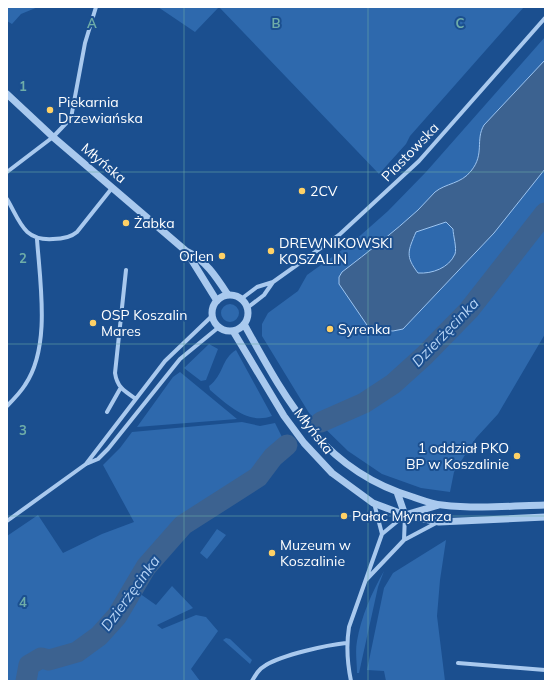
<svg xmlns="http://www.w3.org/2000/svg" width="552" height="688" font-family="Mulish,sans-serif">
<rect width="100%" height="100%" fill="#1b4f8f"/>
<path fill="#2e69ad" d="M 7,7 L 38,7 L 21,14 L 12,24 L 7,21 Z
M 158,7 L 219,7 L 195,32 Z
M 219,7 L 524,7 L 410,136 L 406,144 L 379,174 Z
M 545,37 L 545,334 L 498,414 L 476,438 L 454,472 L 450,492 L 421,488 L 382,474 L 348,451 L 309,413 L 262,336 L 262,324 L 268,313 L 298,291 L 307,275 L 353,242 L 388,211 L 426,172 Z
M221 313a9 9 0 1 1 18 0a9 9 0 1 1-18 0Z
M 209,344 L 218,349 L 206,380 L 201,381 L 184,368 Z
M 236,350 L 272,416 C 248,425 228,405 210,390 L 209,386 C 224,375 221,359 236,350 Z
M 180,372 L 237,419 L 137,427 L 173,377 Z
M 242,422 L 260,426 L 275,423 L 289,451 L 172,535 L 149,558 L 127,602 L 131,606 L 139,593 L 156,605 L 172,586 L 193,608 L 157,625 L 162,629 L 196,615 L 206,617 L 218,631 L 191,669 L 200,681 L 7,681 L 7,536 L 38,515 L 63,553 L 102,534 L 134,522 L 103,465 L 120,448 L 132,432 Z
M 217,529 L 226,535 L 207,559 L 200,553 Z
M 446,540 L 440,580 L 437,616 L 445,681 L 386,681 L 384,671 L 367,670 L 384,588 L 393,573 Z
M 384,571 L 378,587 L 359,673 L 357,673 C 357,663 355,651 357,641 C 361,617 372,592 384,571 Z
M 226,638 L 230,639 L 252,660 L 250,664 L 223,640 Z"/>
<path fill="#3c6290" stroke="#9cc4f0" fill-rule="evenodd" d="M 545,60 L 545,169 L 494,233 L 403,329 L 393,331 L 377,330 L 373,326 L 369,328 L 339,284 L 339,277 L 342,272 C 368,252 394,232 418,210 C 424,204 429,198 435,192 C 446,183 461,184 471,171 C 485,154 475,140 484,125 ZM 446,222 L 453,229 C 453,235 457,248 455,254 C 449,268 432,274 418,273 C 405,256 408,251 416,232 Z
M 248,476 L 258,477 L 260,482 C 250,496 238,497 222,500 Z"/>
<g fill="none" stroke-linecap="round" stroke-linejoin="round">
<path stroke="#3c6290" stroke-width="21" d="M 321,422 L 364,403 L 393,384 L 424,356 L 469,310 L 545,213
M 26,681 L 29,665 L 41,658 L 49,660 L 77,652 L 99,636 L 117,616 L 146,567 L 183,525 L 258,477 L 273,457 L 287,445"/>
<path stroke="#a9c9ee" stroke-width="4" d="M 7,172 L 53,137 L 71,118 L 85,43 L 96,7
M 7,199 C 20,221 23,241 53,239 C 62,239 70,238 77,232 L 112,188
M 126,270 L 115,373 C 117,387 124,391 136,399
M 241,299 L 257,287 L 273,282 L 339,235 L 419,161 L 545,18
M 247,308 L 264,295 L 273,282
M 7,406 C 13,400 20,393 25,385 C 51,347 40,283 37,239
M 107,412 L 120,389
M 86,464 L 165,361 L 212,316
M 374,503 L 382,534
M 7,521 L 86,464 L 98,459 L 108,449 L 180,359 L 219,327
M 404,540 L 405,515
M 366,580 L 404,540 L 438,522
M 458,663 L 545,670
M 252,681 C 256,674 259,669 266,665 C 282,655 327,645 346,643
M 351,681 C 347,662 346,646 349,627 L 382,534 L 405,515"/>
<path stroke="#a9c9ee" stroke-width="7" d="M 7,94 L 53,137 L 186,251 C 205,259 217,278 228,295
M 186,251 L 217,301
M212 313a18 18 0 1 1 36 0a18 18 0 1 1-36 0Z
M 244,324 C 286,400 323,471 413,497 C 422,500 432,504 442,505 C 476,509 511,506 545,505
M 233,331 L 284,416 L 304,443 L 332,473 L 373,503 L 405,515 L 439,522 L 545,517
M 397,492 L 405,515
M 405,515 L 439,505"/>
</g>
<path fill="none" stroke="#6fada8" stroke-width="1" stroke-opacity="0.55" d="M 184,7 L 184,681M 368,7 L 368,681M 7,172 L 545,172M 7,344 L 545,344M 7,516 L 545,516"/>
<g fill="#ffd166" stroke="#1b4f8f" stroke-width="1.5">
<circle cx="50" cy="110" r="4"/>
<circle cx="302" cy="191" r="4"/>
<circle cx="126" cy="223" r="4"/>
<circle cx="271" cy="251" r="4"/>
<circle cx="222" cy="256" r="4"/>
<circle cx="93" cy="323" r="4"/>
<circle cx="330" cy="329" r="4"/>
<circle cx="517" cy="456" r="4"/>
<circle cx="344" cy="516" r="4"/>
<circle cx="272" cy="553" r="4"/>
</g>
<g text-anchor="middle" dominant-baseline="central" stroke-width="4" stroke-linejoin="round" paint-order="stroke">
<g font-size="14" fill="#fff" stroke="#1b4f8f" text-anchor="start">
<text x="58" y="102">Piekarnia<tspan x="58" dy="16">Drzewiańska</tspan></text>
<text x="310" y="191">2CV</text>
<text x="134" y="223">Żabka</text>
<text x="279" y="243">DREWNIKOWSKI<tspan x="279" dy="16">KOSZALIN</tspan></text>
<text x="214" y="256" text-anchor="end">Orlen</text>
<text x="101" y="315">OSP Koszalin<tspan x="101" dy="16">Mares</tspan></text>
<text x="338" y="329">Syrenka</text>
<text x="509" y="448" text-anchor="end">1 oddział PKO<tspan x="509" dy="16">BP w Koszalinie</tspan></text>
<text x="352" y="516">Pałac Młynarza</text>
<text x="280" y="545">Muzeum w<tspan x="280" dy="16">Koszalinie</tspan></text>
</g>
<g font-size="14" fill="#fff" stroke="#1b4f8f">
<text transform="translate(410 152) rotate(-46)">Piastowska</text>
<text transform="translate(104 163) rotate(40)">Młyńska</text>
<text transform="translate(314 431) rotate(52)">Młyńska</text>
</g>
<g font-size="15" font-style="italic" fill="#b5d3f5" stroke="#1b4f8f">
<text transform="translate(445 332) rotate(-46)">Dzierżęcinka</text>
<text transform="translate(130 593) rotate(-54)">Dzierżęcinka</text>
</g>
</g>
<g font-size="13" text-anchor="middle" font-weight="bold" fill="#6fada8" stroke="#1b4f8f" stroke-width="4" stroke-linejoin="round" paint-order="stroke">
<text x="92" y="28">A</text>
<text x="276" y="28">B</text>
<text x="460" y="28">C</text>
<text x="23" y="91">1</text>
<text x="23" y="263">2</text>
<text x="23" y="435">3</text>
<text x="23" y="607">4</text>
</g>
<rect width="552" height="688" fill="none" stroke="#ffffff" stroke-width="16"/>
</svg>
